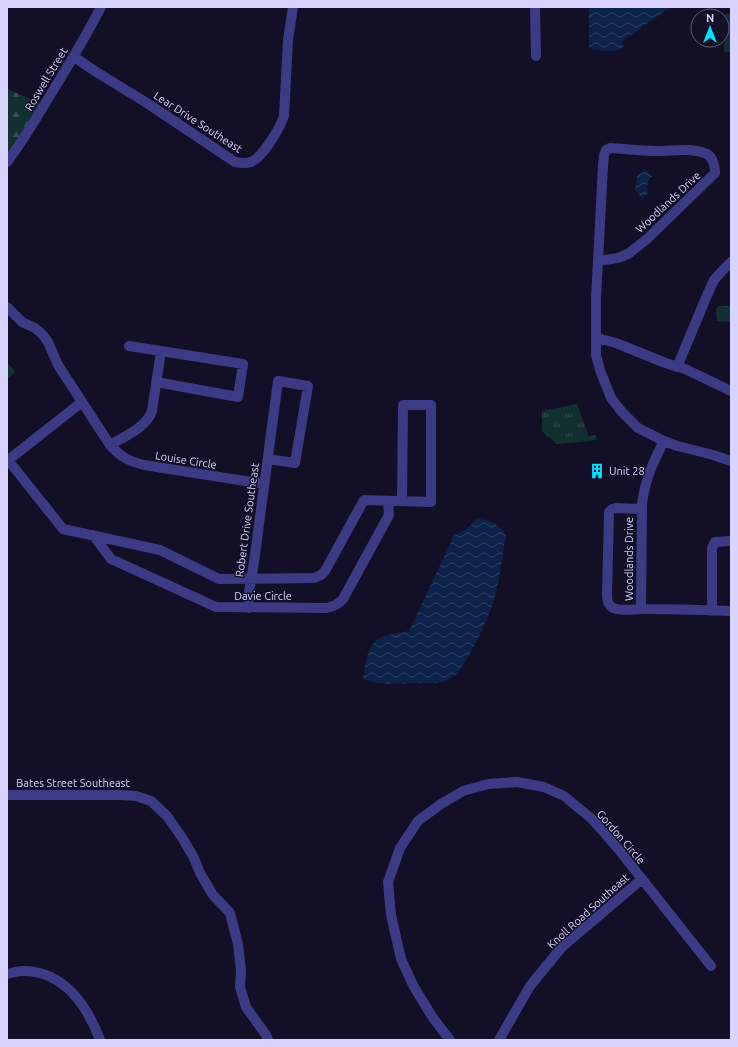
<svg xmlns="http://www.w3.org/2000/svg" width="738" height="1047" font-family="Ubuntu,sans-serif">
<defs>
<pattern id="forest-firs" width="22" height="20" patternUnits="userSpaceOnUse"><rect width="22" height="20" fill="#12302f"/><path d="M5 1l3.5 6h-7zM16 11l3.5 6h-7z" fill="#344d4e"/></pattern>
<pattern id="park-tufts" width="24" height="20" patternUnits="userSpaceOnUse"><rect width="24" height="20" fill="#12302f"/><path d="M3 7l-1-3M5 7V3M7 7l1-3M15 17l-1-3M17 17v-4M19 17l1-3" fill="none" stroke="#344d4e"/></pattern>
<pattern id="water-waves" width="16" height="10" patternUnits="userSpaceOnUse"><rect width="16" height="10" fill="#0c2248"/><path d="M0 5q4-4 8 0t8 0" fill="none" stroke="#2f4163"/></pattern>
</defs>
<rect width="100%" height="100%" fill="#130f26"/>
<path fill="#12302f" d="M 725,14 L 731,14 L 731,52 L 724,52 Z
M 7,362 L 16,372 L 7,379 Z"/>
<path fill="url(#forest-firs)" d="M 7,89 L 44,105 L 7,164 Z"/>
<path fill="url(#park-tufts)" d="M 718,306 L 731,306 L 731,322 L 717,321 L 716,309 Z
M 577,404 L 589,437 L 595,435 L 597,439 L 591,441 L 557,444 L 542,431 L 542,411 Z"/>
<path fill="url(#water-waves)" d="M 589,7 L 671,7 L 621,42 L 624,47 L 615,51 L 592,50 L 592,48 L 589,48 Z
M 645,169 L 652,176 L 648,181 L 647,189 L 649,192 L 642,199 L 635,190 L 637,176 Z
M 477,519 C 493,520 497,523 506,535 C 502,557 500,581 493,603 C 488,619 464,673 450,679 C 439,685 424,683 411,683 C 395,684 378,685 363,679 C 365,668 367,645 378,639 C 387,634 399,633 409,631 L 451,542 L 453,535 C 463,533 470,526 477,519 Z"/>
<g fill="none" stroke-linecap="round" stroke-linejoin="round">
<path stroke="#3d3a85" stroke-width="10" d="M 535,7 L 536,56
M 74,57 L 98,73 L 150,105 L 235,162 C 240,163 246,164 251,162 C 263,157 280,128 284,116 L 288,40 L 293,7
M 610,148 C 626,149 642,151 657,151 C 674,151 691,147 707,154 C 713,157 715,167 715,173 L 647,239 L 628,254 L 618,258 L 598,261 L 603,166 L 604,155 L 606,150 Z
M 7,162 C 23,141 36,119 49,97 C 67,68 85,38 101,7
M 598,261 L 596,298 L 596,355 L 600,370 L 611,398 L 622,412 L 638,428 L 664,441 L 677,446 L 713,455 L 731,461
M 731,262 L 721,272 L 714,280 L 708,293 L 677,367 L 683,368 L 731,391
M 7,307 L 22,322 L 35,328 L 42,334 L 48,342 L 58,365 L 110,445 C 121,457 128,461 144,465 L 264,484
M 597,338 L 616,343 L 663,362 L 677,367
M 129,346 L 243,364 L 238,397 L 156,382
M 110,445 C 125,436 146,428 152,411 L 161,351
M 8,460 L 63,529 L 160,550 L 219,579 L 314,578 L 321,575 L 325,571 L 364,500 L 431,502 L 431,405 L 403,405 L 402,501
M 7,461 L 82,402
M 641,509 L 616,508 L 612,509 L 609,512 L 607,594 C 607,601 608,607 616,609 C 624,611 635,609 644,609 C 673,609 702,610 731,611
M 93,535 L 111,559 L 216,607 L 327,608 C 335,606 338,604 343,599 L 389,515 L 388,501
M 249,608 L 249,592 L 254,562 L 278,381 L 308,386 L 295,463 L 268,459
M 641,609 L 642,504 C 645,480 653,462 664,441
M 712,611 L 712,548 L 715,542 L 731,541
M 7,795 L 120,795 L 136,796 L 151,801 L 167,816 L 183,839 L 194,858 L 200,873 L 213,895 L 230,913 L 238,944 L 241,971 L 240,987 L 246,1007 L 266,1035 L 268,1040
M 7,974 C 12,973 17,971 22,971 C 63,970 87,1005 100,1040
M 450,1040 L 433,1018 L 414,987 L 401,959 L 391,915 L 388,882 L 400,848 L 418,821 L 441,804 L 463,791 L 488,784 L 517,782 L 544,787 L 564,796 L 592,819 L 615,845 L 711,966
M 499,1040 L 530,986 L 562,947 L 642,879"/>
</g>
<defs>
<symbol id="building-bare" viewBox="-9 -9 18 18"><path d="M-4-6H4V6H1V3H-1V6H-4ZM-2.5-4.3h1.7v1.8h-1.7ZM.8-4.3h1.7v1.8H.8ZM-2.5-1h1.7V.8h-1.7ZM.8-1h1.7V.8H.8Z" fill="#00e5ff" stroke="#130f26" stroke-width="2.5" paint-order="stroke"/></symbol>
</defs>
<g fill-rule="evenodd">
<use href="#building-bare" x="586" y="460" width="22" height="22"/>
</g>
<g text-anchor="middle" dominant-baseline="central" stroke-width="3" stroke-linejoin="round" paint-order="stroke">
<g font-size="11" fill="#d9d4ff" stroke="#130f26">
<text transform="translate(46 79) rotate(-59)">Roswell Street</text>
<text transform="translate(198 122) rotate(33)">Lear Drive Southeast</text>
<text transform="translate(668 202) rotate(-43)">Woodlands Drive</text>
<text transform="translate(186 460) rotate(9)">Louise Circle</text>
<text transform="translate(247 520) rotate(-82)">Robert Drive Southeast</text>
<text transform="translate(629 559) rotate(-90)">Woodlands Drive</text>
<text x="263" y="596">Davie Circle</text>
<text x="73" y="783">Bates Street Southeast</text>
<text transform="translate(621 837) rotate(49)">Gordon Circle</text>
<text transform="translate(588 911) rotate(-42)">Knoll Road Southeast</text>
</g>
<g font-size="11" fill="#d9d4ff" stroke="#130f26" text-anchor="start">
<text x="609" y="471">Unit 28</text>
</g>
</g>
<rect width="738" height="1047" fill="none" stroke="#d9d4ff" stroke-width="16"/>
<g transform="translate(710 28)"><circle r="19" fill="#130f26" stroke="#625e7d"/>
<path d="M0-3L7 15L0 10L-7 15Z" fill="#00e5ff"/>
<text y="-6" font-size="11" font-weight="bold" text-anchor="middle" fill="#d9d4ff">N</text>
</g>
</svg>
